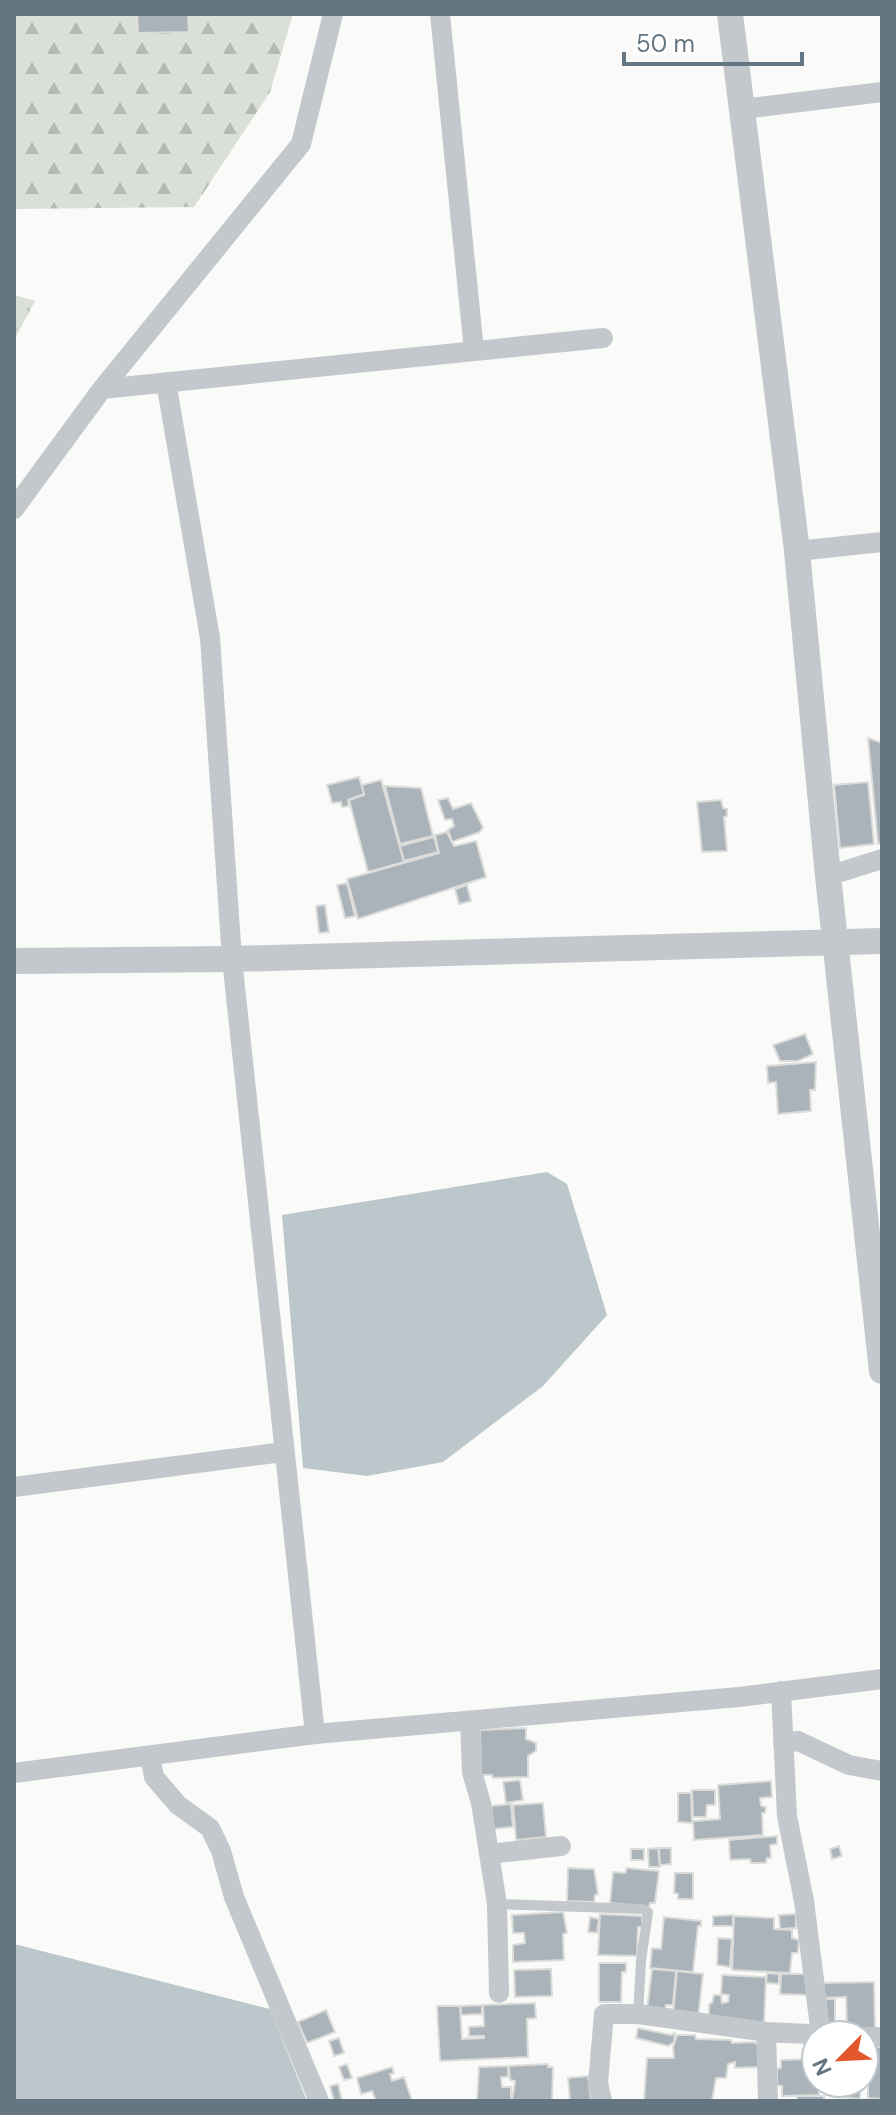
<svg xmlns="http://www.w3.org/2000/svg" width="896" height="2115" font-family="'DM Sans',sans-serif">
<defs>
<pattern id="forest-firs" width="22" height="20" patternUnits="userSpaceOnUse" patternTransform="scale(2)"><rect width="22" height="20" fill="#dadfd7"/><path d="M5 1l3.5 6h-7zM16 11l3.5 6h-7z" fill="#b4b9b4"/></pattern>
<pattern id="park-tufts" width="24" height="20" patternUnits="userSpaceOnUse" patternTransform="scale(2)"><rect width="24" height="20" fill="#dadfd7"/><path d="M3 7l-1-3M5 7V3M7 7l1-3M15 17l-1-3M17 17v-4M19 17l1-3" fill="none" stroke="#b4b9b4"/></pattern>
</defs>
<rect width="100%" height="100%" fill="#fafaf8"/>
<path fill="url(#forest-firs)" d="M 14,14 L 293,14 L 270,92 L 194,207 L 14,209 Z"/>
<path fill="url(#park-tufts)" d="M 14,295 L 35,301 L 14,340 Z"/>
<path fill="#bbc7cb" d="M 547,1172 L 567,1184 L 607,1315 L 543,1386 L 443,1462 L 367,1476 L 303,1468 L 282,1215 Z
M 14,1944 L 270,2009 L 307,2101 L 14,2101 Z"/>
<path fill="#aab3b9" stroke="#dcdcda" stroke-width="2" d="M 137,14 L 188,14 L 189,32 L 138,33 Z
M 868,738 L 882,743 L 882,843 L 878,844 Z
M 359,777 L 364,794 L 348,800 L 349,806 L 342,807 L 341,802 L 332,803 L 327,785 Z
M 381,780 L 404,862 L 368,872 L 349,800 L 364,795 L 362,785 Z
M 868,782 L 874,844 L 840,848 L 834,785 Z
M 385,786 L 421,788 L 433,836 L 400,844 Z
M 448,798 L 453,809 L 471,803 L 483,827 L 480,832 L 452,842 L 448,830 L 454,826 L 452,819 L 445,820 L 438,800 Z
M 721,800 L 723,808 L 727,809 L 727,816 L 724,817 L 727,851 L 702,852 L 697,802 Z
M 447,832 L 454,846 L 476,841 L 486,877 L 358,919 L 347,879 L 439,853 L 435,835 Z
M 434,837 L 438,852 L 404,861 L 400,846 Z
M 347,883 L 355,916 L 345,918 L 337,885 Z
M 467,885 L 471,901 L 459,904 L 455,889 Z
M 325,905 L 329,932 L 319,933 L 316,906 Z
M 805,1034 L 813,1054 L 798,1061 L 780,1061 L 773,1045 Z
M 816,1062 L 815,1090 L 810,1090 L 811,1111 L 778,1114 L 776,1082 L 768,1083 L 767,1066 Z
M 526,1728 L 526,1739 L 536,1743 L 536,1751 L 528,1756 L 528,1777 L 493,1778 L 492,1775 L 481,1775 L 480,1730 Z
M 520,1780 L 523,1800 L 506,1803 L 503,1782 Z
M 771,1781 L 772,1797 L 760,1798 L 761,1806 L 766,1807 L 765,1813 L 762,1813 L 763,1835 L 694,1840 L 693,1821 L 720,1819 L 718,1785 Z
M 692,1790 L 715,1790 L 715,1805 L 707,1805 L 706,1817 L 693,1817 Z
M 678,1793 L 691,1793 L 692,1823 L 678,1822 Z
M 543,1803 L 546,1837 L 516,1840 L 513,1805 Z
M 511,1804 L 513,1827 L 494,1829 L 491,1806 Z
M 777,1836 L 777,1844 L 770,1845 L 771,1858 L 767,1858 L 766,1863 L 751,1863 L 750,1859 L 730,1860 L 729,1840 Z
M 839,1846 L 842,1856 L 832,1859 L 830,1849 Z
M 658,1848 L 660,1867 L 649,1867 L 648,1849 Z
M 659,1848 L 671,1848 L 671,1864 L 660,1865 Z
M 631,1849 L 644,1849 L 644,1860 L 631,1860 Z
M 568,1868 L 594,1869 L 598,1894 L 595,1895 L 594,1902 L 567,1901 Z
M 627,1868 L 659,1871 L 655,1903 L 650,1903 L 649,1907 L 610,1903 L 613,1872 L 625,1873 Z
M 675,1873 L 693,1873 L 693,1899 L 678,1899 L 678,1894 L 674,1893 Z
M 563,1912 L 567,1933 L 563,1934 L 564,1960 L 513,1962 L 513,1945 L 525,1943 L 524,1933 L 513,1933 L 512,1915 Z
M 600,1914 L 642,1916 L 642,1927 L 638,1927 L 637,1956 L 598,1955 Z
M 796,1914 L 796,1928 L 780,1929 L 779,1915 Z
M 733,1915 L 733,1926 L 713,1926 L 713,1916 Z
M 734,1916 L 774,1918 L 774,1929 L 792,1930 L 792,1938 L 799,1940 L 798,1953 L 792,1953 L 790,1973 L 732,1970 Z
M 590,1917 L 599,1919 L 597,1933 L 588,1932 Z
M 664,1917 L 701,1921 L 701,1926 L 698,1926 L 693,1972 L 650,1968 L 652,1948 L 661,1949 Z
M 718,1938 L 732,1939 L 730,1967 L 717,1965 Z
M 599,1963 L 626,1963 L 626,1972 L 622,1972 L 621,2002 L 599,2002 Z
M 551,1969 L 552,1996 L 515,1997 L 514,1970 Z
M 652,1969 L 676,1971 L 673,2005 L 666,2005 L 664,2013 L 647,2010 Z
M 677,1971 L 703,1974 L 698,2018 L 673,2015 Z
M 767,1973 L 779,1974 L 779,1984 L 766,1983 Z
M 781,1974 L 808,1974 L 807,1995 L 780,1994 Z
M 722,1975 L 766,1977 L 764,2025 L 709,2019 L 709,2004 L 712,2003 L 714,1995 L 721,1995 L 722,2003 L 728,2002 L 729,1995 L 721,1994 Z
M 874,1982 L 875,2028 L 847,2029 L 846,1997 L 819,1998 L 819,1983 Z
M 821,1999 L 835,1999 L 835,2028 L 821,2028 Z
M 535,2003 L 536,2018 L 527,2019 L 528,2057 L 440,2061 L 437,2006 L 460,2006 L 462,2039 L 484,2038 L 484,2036 L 469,2036 L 469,2027 L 484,2026 L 483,2005 Z
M 482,2005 L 482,2014 L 461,2015 L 461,2006 Z
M 326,2010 L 335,2032 L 307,2043 L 298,2022 Z
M 638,2028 L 671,2035 L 675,2033 L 674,2042 L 668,2046 L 636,2038 Z
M 677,2035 L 695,2035 L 696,2039 L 731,2040 L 732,2043 L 754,2042 L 759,2046 L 759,2067 L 735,2068 L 735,2062 L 728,2064 L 726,2078 L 716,2078 L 712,2101 L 644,2101 L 647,2058 L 674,2058 L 673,2047 Z
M 339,2038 L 344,2053 L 334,2056 L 329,2041 Z
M 868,2047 L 882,2047 L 882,2099 L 868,2098 Z
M 816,2059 L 816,2083 L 819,2083 L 819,2095 L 782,2096 L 782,2086 L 777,2085 L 777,2069 L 781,2068 L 781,2060 Z
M 347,2064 L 352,2078 L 344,2080 L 339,2067 Z
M 548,2064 L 548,2067 L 553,2067 L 552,2101 L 512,2101 L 515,2081 L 510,2080 L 509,2066 Z
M 508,2066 L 508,2077 L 501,2077 L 502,2087 L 511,2087 L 511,2101 L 477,2101 L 479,2067 Z
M 392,2067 L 394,2073 L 390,2074 L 392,2081 L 404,2077 L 412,2101 L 376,2101 L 372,2091 L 361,2094 L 357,2078 Z
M 588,2076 L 591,2101 L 570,2101 L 568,2078 Z
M 842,2083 L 861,2083 L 860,2099 L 841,2097 Z
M 338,2084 L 342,2101 L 334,2101 L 330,2086 Z
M 797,2096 L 824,2096 L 824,2101 L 797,2101 Z"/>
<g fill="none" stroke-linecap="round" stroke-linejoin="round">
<path stroke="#c3c8cc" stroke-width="10" d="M 497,1904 L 643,1909 L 648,1912 L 641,1961 L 638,2014"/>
<path stroke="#c3c8cc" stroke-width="20" d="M 440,14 L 474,351
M 742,109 L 882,92
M 166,382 L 210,638 L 232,959 L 315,1734
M 102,389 L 603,338
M 14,509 L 102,389 L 301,144 L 333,14
M 797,551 L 882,542
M 828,876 L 882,859
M 14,1487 L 283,1452
M 781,1691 L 787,1816 L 804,1901 L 821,2035
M 470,1721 L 472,1772 L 481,1803 L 497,1904 L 499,1993
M 783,1743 L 798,1741 L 849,1765 L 882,1771
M 150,1756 L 154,1777 L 178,1805 L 210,1828 L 221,1851 L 234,1897 L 319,2101
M 14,1773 L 315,1734 L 739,1697 L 882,1679
M 489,1854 L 561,1846
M 864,2037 L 882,2037
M 602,2101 L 598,2083 L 604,2014 L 638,2014 L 766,2032
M 768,2101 L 766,2032 L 830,2035"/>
<path stroke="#c3c8cc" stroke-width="26" d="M 730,14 L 797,551 L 828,876 L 882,1371
M 14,961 L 232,959 L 882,941"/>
</g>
<rect width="896" height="2115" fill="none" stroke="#657683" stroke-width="32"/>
<g transform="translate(840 2059) rotate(246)"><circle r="38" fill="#ffffff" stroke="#c1c8cd" stroke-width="2"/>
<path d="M0-6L14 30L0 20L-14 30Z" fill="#e4572e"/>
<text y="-12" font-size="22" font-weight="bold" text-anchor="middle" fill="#657683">N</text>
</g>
<path d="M624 52v12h178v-12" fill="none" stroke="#657683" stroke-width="4"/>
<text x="636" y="52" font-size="24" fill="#657683" stroke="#ffffff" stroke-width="6" paint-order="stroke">50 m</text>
</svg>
